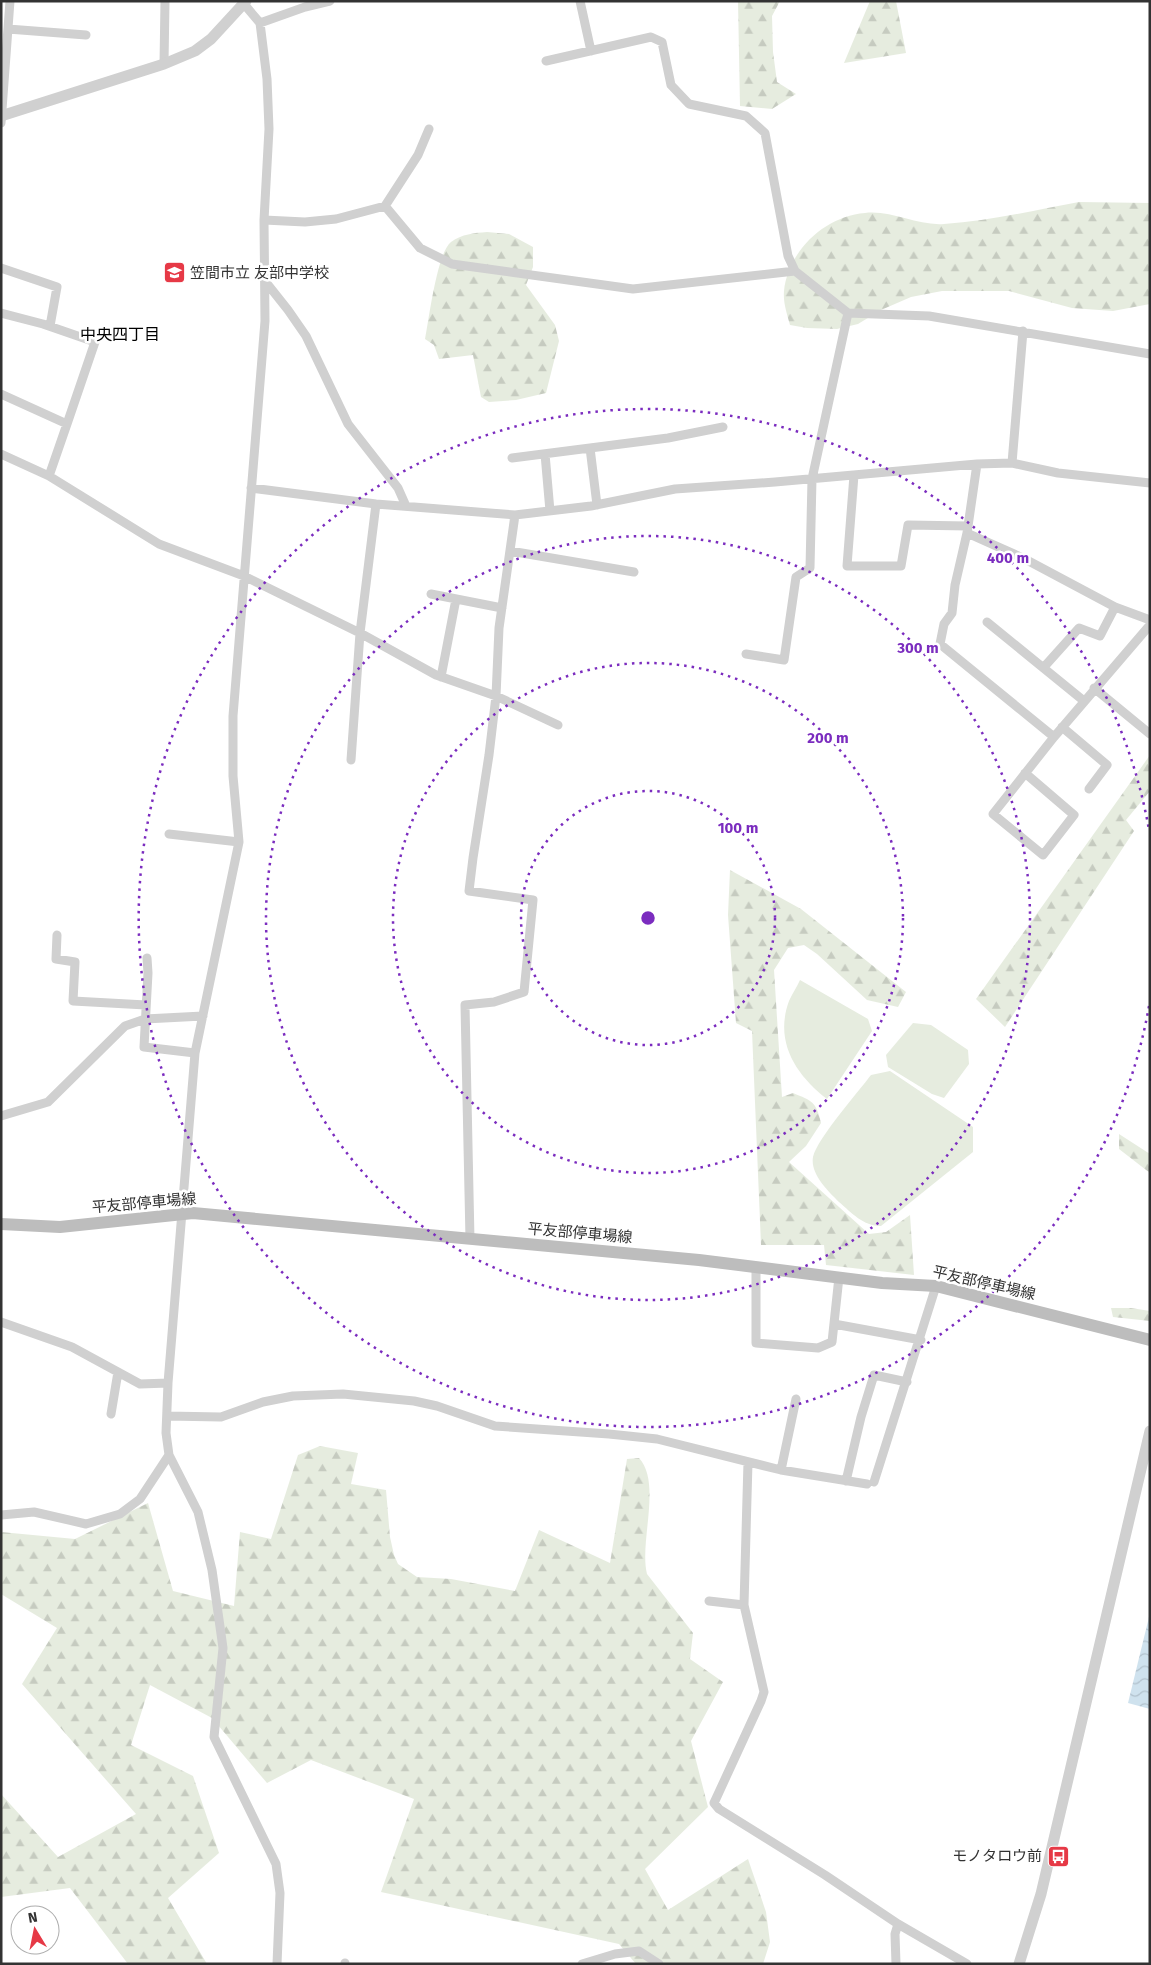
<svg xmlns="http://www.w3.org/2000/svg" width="1151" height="1965" font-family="'Fira Sans','Noto Sans JP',sans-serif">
<defs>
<pattern id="forest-firs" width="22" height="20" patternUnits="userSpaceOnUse" patternTransform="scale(1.25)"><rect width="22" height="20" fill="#e6ecdf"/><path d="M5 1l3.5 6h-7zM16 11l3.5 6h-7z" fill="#c6cbc0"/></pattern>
<pattern id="water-waves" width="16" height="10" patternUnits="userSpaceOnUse" patternTransform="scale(1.25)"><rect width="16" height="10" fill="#cfe2ee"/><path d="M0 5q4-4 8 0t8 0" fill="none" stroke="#b2c2cd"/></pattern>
</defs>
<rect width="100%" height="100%" fill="#fff"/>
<path fill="url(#forest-firs)" d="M 738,1 L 780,1 L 772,16 L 773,52 L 777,82 L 796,94 L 772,109 L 740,106 Z
M 870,1 L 896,1 L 906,53 L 844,63 Z
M 1079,202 L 1150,203 L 1150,304 L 1113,311 L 1072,308 L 1009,291 L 942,291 L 911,297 L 881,310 L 858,324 L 837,329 L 807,328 L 790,325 C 787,314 783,303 784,291 C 788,251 825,216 865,213 C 892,210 917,226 944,224 C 990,221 1035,210 1079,202 Z
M 487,232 L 509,234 L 533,247 L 533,267 L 526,285 L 555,325 L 559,341 L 546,393 L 516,400 L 489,402 L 481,397 L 473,355 L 439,359 L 434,345 L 425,339 C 429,319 437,253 451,242 C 462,234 474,233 487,232 Z
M 1150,755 L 1150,791 L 1126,820 L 1134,831 L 1005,1027 L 976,999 Z
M 730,870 L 801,909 L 906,992 L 898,1007 L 867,1000 L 817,954 L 804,945 L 788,948 L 774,970 L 782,1097 L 793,1093 C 812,1101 816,1101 821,1123 L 806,1146 L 789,1162 L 869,1234 L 886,1232 L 910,1215 L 914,1275 L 826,1265 L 824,1245 L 761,1245 L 752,1031 L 736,1023 L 728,915 Z
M 1119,1134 L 1150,1154 L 1150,1173 L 1119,1149 Z
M 1111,1308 L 1131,1308 L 1150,1311 L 1150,1321 L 1113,1317 Z
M 320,1446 L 358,1453 L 351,1484 L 386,1490 L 390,1537 L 394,1555 L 398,1564 L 417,1577 L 451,1579 L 515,1591 L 539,1530 L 610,1563 L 627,1459 L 639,1458 C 662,1483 639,1542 647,1574 L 693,1633 L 690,1659 L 723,1682 L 691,1741 L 708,1807 L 645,1869 L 668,1910 L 748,1859 L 766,1912 L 770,1942 L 763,1964 L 636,1964 L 619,1944 L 381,1892 L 414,1799 L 311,1760 L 267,1783 L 212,1718 L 150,1685 L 131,1745 L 193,1776 L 219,1853 L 168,1898 L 207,1964 L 128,1964 L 70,1888 L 1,1897 L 1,1794 L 58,1857 L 136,1814 L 22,1684 L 57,1628 L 1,1594 L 1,1532 L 75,1539 L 148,1503 L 173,1591 L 234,1606 L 240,1532 L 271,1539 L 298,1455 Z"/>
<path fill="#e6ecdf" d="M 800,980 L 868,1019 L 872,1031 L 827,1099 C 796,1075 774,1042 789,1001 C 792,994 797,987 800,980 Z
M 913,1023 L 931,1025 L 968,1050 L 969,1064 L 944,1098 L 932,1094 L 888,1067 L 886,1055 Z
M 890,1071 L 973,1127 L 973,1152 L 881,1226 C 863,1226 852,1213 839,1202 C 828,1191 810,1174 813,1157 C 817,1139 859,1091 871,1075 Z"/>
<path fill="url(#water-waves)" d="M 1150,1613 L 1150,1709 L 1128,1703 Z"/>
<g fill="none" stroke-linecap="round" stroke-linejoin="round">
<path stroke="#d0d0d0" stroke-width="9" d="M 580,1 L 591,51
M 244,4 L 260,23 L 267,79 L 269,129 L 264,220 L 265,321 L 233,716 L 233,776 L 239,842 L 195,1053 L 168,1383 L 166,1433 L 169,1455 L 198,1512 L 212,1570 L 223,1648 L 214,1737 L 276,1864 L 280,1893 L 277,1964
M 260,23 L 305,7 L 330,1
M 8,29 L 86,35
M 546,61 L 651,37 L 662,42 L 671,85 L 689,104 L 746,116 L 765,133 L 788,256 L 795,271 L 848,313 L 929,316 L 1150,354
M 164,64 L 165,1
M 1,123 L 10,1
M 385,206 L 418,155 L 429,129
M 264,220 L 305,222 L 336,219 L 385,206 L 420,248 L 452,264 L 633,289 L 795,271
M 1,268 L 57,287 L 50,326
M 265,281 L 288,310 L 306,336 L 348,424 L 398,488 L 406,506
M 1,313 L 43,324 L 95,342 L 67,424
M 1,394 L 67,424 L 49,476
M 590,448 L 597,505
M 1,454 L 49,476 L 159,544 L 244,576 L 360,633 L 436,675 L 496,696 L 558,725
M 545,454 L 550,511
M 512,458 L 668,438 L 723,427
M 1012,463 L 1023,331
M 977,464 L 967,533 L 1023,558 L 1115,607 L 1150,620
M 854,475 L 847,566 L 901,566 L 908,525 L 968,526
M 251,488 L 376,504 L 515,515 L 591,506 L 675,489 L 775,482 L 977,464 L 1012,463 L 1058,473 L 1150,483
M 967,533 L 955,585 L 952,613 L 944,624 L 940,644 L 1054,737 L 1150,625
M 510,551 L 634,572
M 431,594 L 502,608
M 987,622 L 1084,701
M 746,654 L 784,660 L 796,577 L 810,568 L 812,479 L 848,313
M 1044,667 L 1079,628 L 1100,636 L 1115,607
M 441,677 L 456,599
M 1094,688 L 1150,734
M 1062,727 L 1107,765 L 1089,789
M 351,760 L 360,633 L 376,504
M 1025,773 L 1074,815 L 1043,855 L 993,814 L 1054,737
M 169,834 L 239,842
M 57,935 L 56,959 L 75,962 L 73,1001 L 146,1005
M 147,958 L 148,973 L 144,1047 L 195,1053
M 1,1116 L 48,1102 L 125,1026 L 145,1019 L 203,1016
M 470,1239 L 465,1005 L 494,1002 L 524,992 L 533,900 L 469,891 L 473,858 L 489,755 L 496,696 L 499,628 L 515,515
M 756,1267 L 756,1343 L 818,1348 L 832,1342 L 839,1277
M 1,1322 L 72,1347 L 140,1384 L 168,1383
M 834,1324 L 921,1340
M 111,1414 L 118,1372
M 167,1416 L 221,1417 L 263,1402 L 293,1396 L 343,1394 L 414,1401 L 437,1406 L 495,1426 L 609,1434 L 657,1439 L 781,1470 L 867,1484
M 748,1462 L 744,1605 L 764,1692 L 761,1701 L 714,1803 L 719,1809 L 825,1875 L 898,1924 L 967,1964
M 781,1470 L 796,1399
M 846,1481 L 861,1417 L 874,1375 L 907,1382
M 874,1482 L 936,1286
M 1,1515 L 34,1512 L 86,1524 L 120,1514 L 140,1499 L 169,1455
M 709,1601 L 744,1605
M 345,1963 L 345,1964
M 582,1964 L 615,1954 L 639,1951 L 659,1964
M 896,1964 L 895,1934 L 898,1924"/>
<path stroke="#d0d0d0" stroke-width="11" d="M 1,116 L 164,64 L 195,51 L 211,39 L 246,1
M 1019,1964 L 1041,1894 L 1150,1431"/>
<path stroke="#bdbdbd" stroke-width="12" d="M 1,1224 L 60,1227 L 193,1213 L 699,1260 L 882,1283 L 936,1286 L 1150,1340"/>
</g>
<g fill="none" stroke="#7b2cbf" stroke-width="2.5" stroke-dasharray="2.5 5">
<circle cx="648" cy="918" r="127"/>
<circle cx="648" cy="918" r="255"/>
<circle cx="648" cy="918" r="382"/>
<path d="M1149 1006A509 509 0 1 1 1149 830"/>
</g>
<defs>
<symbol id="school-square" viewBox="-11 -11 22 22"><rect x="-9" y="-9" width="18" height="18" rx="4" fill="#e63946" stroke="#fff"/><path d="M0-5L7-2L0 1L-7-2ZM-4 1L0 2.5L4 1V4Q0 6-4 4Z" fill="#fff"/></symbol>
<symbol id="bus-square" viewBox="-11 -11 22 22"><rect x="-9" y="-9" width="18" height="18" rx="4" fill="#e63946" stroke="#fff"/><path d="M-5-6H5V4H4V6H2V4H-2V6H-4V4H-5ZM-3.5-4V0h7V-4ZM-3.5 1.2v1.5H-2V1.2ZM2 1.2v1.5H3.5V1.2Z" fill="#fff"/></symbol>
</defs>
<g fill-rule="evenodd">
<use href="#school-square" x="162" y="260" width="25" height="25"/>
<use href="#bus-square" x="1046" y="1844" width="25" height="25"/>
</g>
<g text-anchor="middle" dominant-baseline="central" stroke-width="5" stroke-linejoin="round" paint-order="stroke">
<g font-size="15" fill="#333" stroke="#fff" text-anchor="start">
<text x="190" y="273">笠間市立 友部中学校</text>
<text x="1042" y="1856" text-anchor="end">モノタロウ前</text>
</g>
<g font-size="15" fill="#333" stroke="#fff">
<text transform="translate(144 1203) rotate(-5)">平友部停車場線</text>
<text transform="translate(580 1233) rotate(5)">平友部停車場線</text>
<text transform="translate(984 1283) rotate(13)">平友部停車場線</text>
</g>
<g font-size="16" fill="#000" stroke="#fff">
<text x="120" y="334">中央四丁目</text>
</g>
</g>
<circle cx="648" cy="918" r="8" fill="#7b2cbf" stroke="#fff" stroke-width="2.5"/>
<g font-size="15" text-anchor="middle" font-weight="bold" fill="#7b2cbf" stroke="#fff" stroke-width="5" stroke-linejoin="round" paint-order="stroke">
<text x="1008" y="563">400 m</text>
<text x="918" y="653">300 m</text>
<text x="828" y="743">200 m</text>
<text x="738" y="833">100 m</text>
</g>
<rect width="1151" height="1965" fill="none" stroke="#333333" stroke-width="5"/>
<g transform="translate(35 1930) rotate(350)"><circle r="24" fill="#ffffff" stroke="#adadad"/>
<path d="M0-4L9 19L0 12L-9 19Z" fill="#e63946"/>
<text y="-8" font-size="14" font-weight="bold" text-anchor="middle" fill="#333333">N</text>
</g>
</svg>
